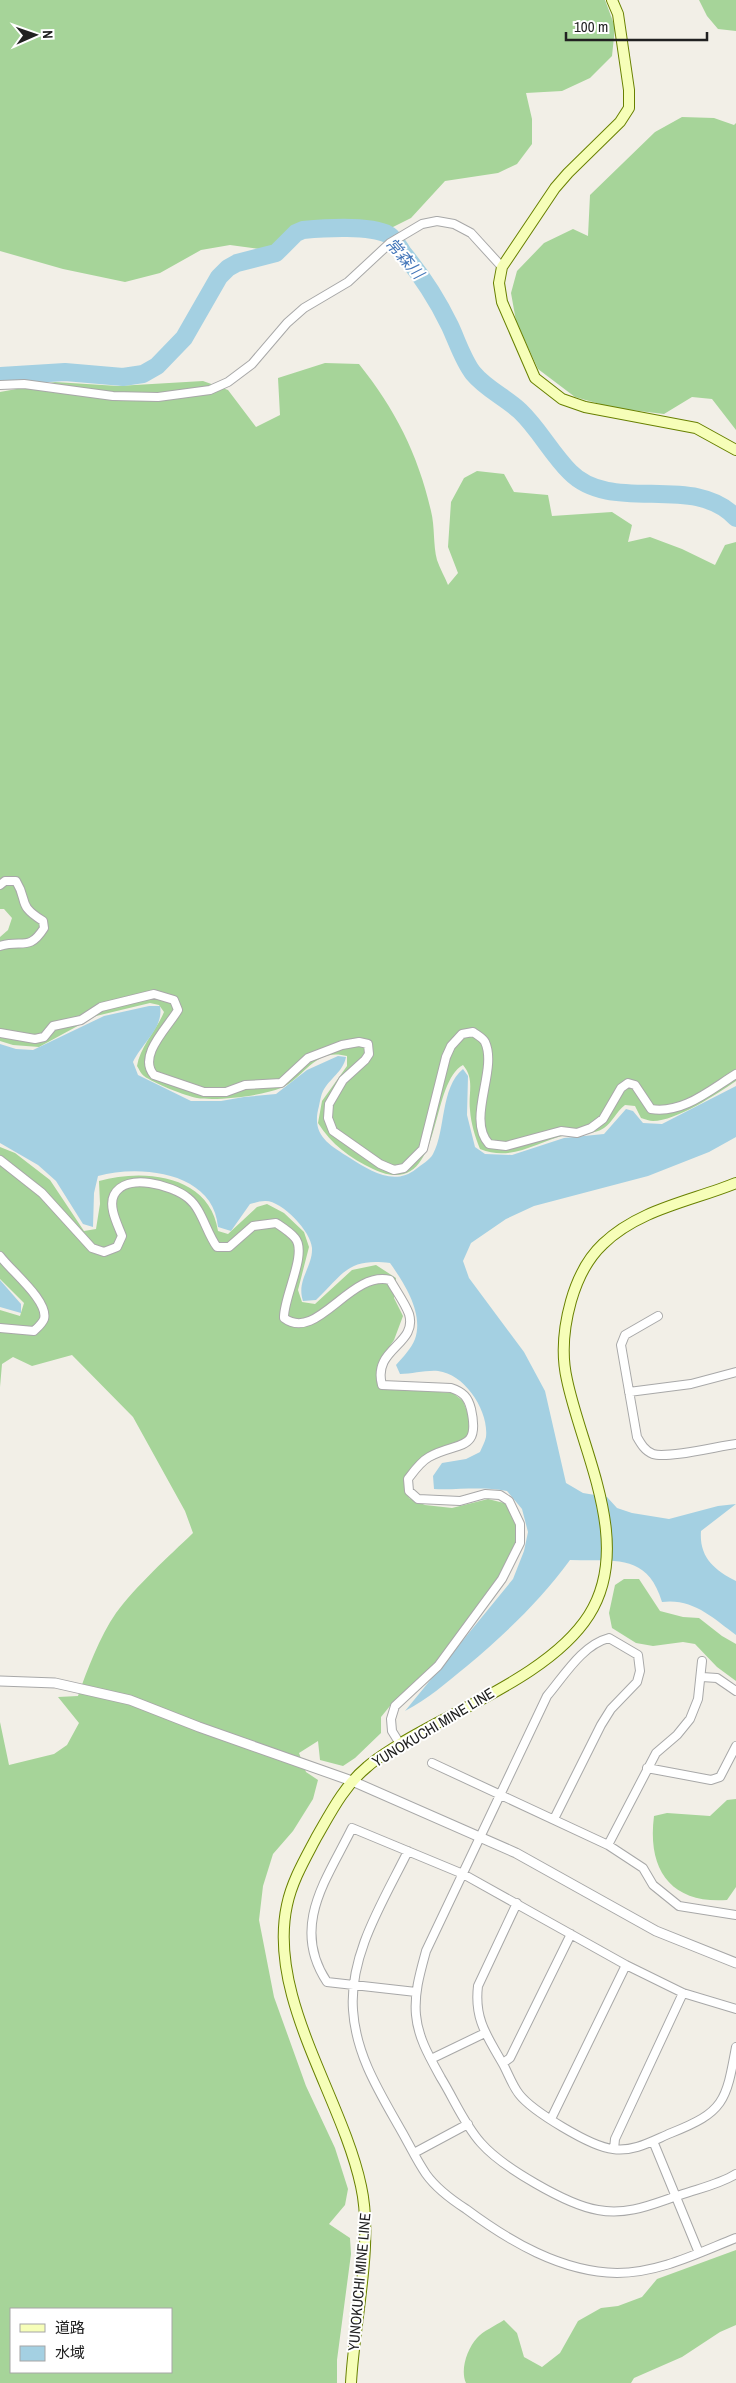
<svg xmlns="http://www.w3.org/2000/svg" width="736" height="2383" font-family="'Archivo Narrow','Noto Sans JP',sans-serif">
<rect width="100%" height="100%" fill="#f2efe7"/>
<path fill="#a6d499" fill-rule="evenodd" d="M 0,0 L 605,0 L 615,27 L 612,56 L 590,78 L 562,91 L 526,93 L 532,119 L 532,144 L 517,164 L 498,173 L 445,181 L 411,218 L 391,228 L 371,225 L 308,224 L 296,229 L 281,244 L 259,249 L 230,245 L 201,250 L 160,273 L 125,282 L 63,269 L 0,251 Z
M 699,0 L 736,0 L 736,31 L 718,29 L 707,16 Z
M 682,117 L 714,118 L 734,125 L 736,123 L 736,430 L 712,399 L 692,397 L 664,414 L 614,408 L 575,397 L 538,369 L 516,321 L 511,293 L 517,271 L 544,243 L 573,229 L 588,236 L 590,195 L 655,132 Z
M 325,363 L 359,364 C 395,409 418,454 431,511 C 435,527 433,545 437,560 C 440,569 445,577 448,585 L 458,573 L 448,547 L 451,502 L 464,478 L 477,471 L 504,474 L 514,492 L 548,495 L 552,516 L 612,512 L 632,525 L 628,542 L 650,537 L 682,549 L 715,565 L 725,545 L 736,542 L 736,1081 C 717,1094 676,1121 653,1121 C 650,1121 645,1119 641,1118 L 635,1106 L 625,1105 C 616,1112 612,1123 604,1128 C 594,1135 579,1133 566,1135 C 536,1142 512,1162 480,1149 C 475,1136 471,1124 470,1110 C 468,1093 475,1079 463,1065 C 427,1085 445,1203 373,1169 C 350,1158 331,1144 318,1123 L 322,1101 L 347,1066 L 347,1056 C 315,1047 304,1078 281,1088 C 261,1096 218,1101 197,1098 C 186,1096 153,1083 144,1076 C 141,1074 139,1069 137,1066 C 140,1047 156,1031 164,1012 L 159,1005 L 150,1003 L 96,1016 L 39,1047 L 13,1045 L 0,1041 L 0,937 L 8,930 L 12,918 L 4,909 L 0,909 L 0,392 L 55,382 L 118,386 L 203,381 L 228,390 L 256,427 L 280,415 L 278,378 Z
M 0,1147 L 15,1153 L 50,1180 L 84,1231 L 96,1229 L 100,1204 L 99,1181 C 144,1168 210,1175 218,1231 L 228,1234 L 257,1207 L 267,1204 L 284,1213 L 304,1232 L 309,1247 L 298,1290 L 302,1302 L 315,1304 L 352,1270 L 376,1265 L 396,1278 L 394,1298 L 403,1316 L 394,1340 L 380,1360 L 377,1372 L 383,1388 L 453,1393 L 463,1401 L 471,1421 L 467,1440 C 449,1448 405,1457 406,1482 C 406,1487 408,1493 409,1498 L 425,1505 L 452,1508 L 488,1499 L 508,1504 L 516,1523 L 516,1542 L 498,1580 L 434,1666 L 394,1701 L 381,1717 L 381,1733 L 355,1758 L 343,1766 L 320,1760 L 318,1741 L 299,1753 L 306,1772 L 318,1780 L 313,1799 L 293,1831 L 273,1854 L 263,1886 L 259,1920 L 274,1997 L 306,2086 L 335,2148 L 348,2189 L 345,2205 L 329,2224 L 350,2238 L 351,2254 L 337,2360 L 337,2383 L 0,2383 L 0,1722 L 9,1765 L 54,1754 L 67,1745 L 79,1723 L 58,1697 L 78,1696 C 87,1670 100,1636 116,1613 C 136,1586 169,1556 193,1533 L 185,1511 L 133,1417 L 72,1355 L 32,1366 L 13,1357 L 2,1364 L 0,1387 L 0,1310 L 20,1316 L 24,1303 L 0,1279 ZM 11,2309 L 171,2309 L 171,2372 L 11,2372 Z
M 624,1579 L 639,1579 L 660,1611 L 683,1617 L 699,1618 L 722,1636 L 736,1644 L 736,1681 L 717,1667 L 695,1644 L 683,1642 L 653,1646 L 636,1643 L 612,1628 L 609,1613 L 615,1585 Z
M 736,1799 L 736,1887 L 727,1900 C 671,1904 647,1870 654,1816 L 667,1813 L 710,1816 L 727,1800 Z
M 736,2250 L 736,2325 L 720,2332 L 682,2357 L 634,2378 L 631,2383 L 466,2383 C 460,2370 467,2349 477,2338 C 483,2331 495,2326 504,2320 L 517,2333 L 524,2357 L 542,2367 L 560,2353 L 578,2321 L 601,2308 L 618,2306 L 642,2297 L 657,2279 Z"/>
<path fill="#a4d0e2" d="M 149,1006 L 160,1006 C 164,1028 142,1043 133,1062 L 138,1075 L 191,1101 L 221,1101 L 244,1097 L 276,1094 L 307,1070 L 338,1056 L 346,1057 C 343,1072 330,1078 323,1091 C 321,1095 320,1101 319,1106 C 311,1134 327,1144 350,1158 C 369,1170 394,1187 416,1169 C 421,1165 430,1160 433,1154 C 446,1130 440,1088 463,1069 L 468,1076 L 467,1115 L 475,1147 L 485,1154 L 512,1155 L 564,1138 L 604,1134 L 626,1109 L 633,1111 L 643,1123 L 662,1124 L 736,1086 L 736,1137 L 709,1152 L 648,1176 L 534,1206 L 506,1219 L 471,1243 L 463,1261 L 469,1278 L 524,1352 L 545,1391 L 566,1483 L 583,1493 L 607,1497 L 617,1508 L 632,1513 L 669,1519 L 718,1506 L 736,1504 L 701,1531 C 699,1557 714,1570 736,1581 L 736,1635 C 713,1618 693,1598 662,1602 C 647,1552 613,1562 570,1560 C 540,1601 505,1634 467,1666 C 446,1683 428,1699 405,1711 L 513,1579 L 524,1551 L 528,1532 L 522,1509 L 507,1491 C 482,1486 459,1490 434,1489 L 433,1476 L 442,1463 L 466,1459 L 480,1452 C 482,1447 485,1442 486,1437 C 489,1411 465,1374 438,1371 C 426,1370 412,1374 400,1374 L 396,1365 C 403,1357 411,1349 415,1339 C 424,1313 404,1283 390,1263 C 348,1258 344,1273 316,1300 L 303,1301 C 296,1280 313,1267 312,1248 C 311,1231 281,1200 265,1201 C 260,1201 254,1203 250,1204 L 231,1231 L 218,1227 C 214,1172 140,1164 98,1176 L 94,1193 L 93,1227 L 83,1224 L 56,1181 L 38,1165 L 0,1143 L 0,1044 L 16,1049 L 33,1050 L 104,1016 Z
M 0,1280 L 21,1304 L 21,1313 L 0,1307 Z"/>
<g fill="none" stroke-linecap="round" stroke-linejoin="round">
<path stroke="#a4d0e2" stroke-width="18" d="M 0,376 L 65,372 L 123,377 L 143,374 L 157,366 L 184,338 L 219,277 L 228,268 L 237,263 L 276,253 L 296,233 L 303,230 C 324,228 371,225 389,235 C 395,239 399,247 403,253 C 422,276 437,299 450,326 C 457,341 463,360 473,373 C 486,389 505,397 520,411 C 539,429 551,453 570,472 C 612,515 694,472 736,518"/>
<defs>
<path id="minor" d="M 0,385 L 24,384 L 113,396 L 158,397 L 210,390 L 228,382 L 252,364 L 287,323 L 304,308 L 348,282 L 390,243 L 422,224 L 437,221 L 454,224 L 471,233 L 502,267
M 0,885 L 5,881 L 16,881 C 29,902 16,904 43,921 L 44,928 C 29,952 22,939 0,946
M 0,1033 L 35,1039 L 44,1037 L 53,1026 L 81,1020 L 101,1007 L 154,994 L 174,1000 L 178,1010 C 168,1027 137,1056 154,1075 L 204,1092 L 226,1092 L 245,1085 L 281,1083 L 308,1058 L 342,1045 L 359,1042 L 368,1044 L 369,1054 L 365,1060 L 343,1080 L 329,1104 L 328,1118 L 333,1131 L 380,1164 L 394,1170 L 404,1168 L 423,1149 L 446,1057 L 451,1046 L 462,1034 L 473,1032 C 477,1035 483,1038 485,1042 C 498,1070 466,1119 489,1144 L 506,1146 L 561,1131 L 577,1133 L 591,1128 L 603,1119 L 621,1088 L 628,1083 L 635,1085 L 651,1109 C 683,1114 710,1090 736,1074
M 0,1160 L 42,1193 L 92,1248 L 104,1252 L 117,1247 L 122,1236 C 118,1225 108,1207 114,1195 C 126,1172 172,1185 188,1198 C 202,1209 206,1232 217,1247 L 229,1247 L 253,1226 L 276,1223 C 282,1227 290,1232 295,1238 C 308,1253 283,1298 284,1318 C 317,1343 350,1270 390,1280 C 396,1291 405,1303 409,1314 C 418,1345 372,1348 382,1385 L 451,1388 C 463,1392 468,1397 471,1409 C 481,1453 457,1441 429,1457 C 420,1462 414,1471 408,1479 L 409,1491 L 418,1499 L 460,1501 L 485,1494 L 500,1495 L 509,1501 L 520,1524 L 520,1543 L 502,1579 L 438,1666 L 395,1706 L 391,1719 L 392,1731 L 400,1744
M 0,1256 C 11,1271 49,1301 44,1319 C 42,1324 37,1328 34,1331 L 0,1328
M 658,1316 L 625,1335 L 621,1345 L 637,1437 C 641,1444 645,1451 653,1454 C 667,1459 719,1446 736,1444
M 629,1392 L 691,1384 L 736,1372
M 702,1677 L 717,1678 L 736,1691
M 432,1763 L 608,1845 L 643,1868 L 653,1885 L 679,1906 L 736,1915
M 647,1768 L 711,1780 L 720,1777 L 736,1746
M 554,1819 L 601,1725 L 611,1709 L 637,1682 L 640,1671 L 638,1655 L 609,1638 C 582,1645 564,1676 547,1696 L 426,1951 C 420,1973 414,1993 416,2015 C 418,2038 430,2058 441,2078 C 454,2099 464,2124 481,2143 C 502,2167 567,2205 598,2210 C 629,2216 655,2203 683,2194 C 701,2188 720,2184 736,2174
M 608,1845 L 656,1753 L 677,1735 L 690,1719 L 698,1699 L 702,1661
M 408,1851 C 384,1900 349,1954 353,2010 C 356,2056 380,2093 402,2132 C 410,2146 417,2161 426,2174 C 436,2188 452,2200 466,2209 C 509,2241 561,2272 617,2273 C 659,2273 698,2253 736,2238
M 517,1903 L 478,1986 C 474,2019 487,2036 503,2064 C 508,2073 512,2085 519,2094 C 532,2111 591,2147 613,2149 C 634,2152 652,2141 671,2133 C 724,2112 726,2102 736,2047
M 416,1992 L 327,1982 C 290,1926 327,1879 352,1828 L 463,1874 L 626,1965 L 683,1993 L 736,2009
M 431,2059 L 485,2033
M 503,2063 L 510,2058 L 571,1934
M 551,2119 L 626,1965
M 653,2141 L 699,2253
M 614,2149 L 615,2139 L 683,1993
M 414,2153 L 468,2124"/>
<path id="tertiary" d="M 0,1681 L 55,1683 L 130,1700 L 199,1727 L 352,1781 L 516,1853 L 656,1931 L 736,1963"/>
<path id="secondary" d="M 612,0 L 618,14 L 629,90 L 629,108 L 620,122 L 568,173 L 555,188 L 502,267 L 499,283 L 502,302 L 535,378 L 562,399 L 585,407 L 696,428 L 736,450
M 351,2383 C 354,2322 374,2244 361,2186 C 342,2097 267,1997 287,1905 C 292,1881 305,1859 316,1838 C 331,1812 344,1786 367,1767 C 378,1757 391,1750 403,1742 C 461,1707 553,1672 589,1615 C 634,1544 582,1452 567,1380 C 561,1354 564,1326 571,1301 C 577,1280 587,1259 603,1244 C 639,1209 692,1201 736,1183"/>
</defs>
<use href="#minor" stroke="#a8a8a8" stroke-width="10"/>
<use href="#tertiary" stroke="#a8a8a8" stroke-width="11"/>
<use href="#secondary" stroke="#688000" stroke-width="12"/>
<use href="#minor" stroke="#fff" stroke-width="8"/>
<use href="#tertiary" stroke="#fff" stroke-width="9"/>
<use href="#secondary" stroke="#f6feb8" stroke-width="10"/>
</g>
<g text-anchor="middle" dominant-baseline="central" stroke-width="4" stroke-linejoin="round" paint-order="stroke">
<g font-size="15" fill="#212121" stroke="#fff">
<text transform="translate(433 1727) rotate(-31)">YUNOKUCHI MINE LINE</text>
<text transform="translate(359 2282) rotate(-85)">YUNOKUCHI MINE LINE</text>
</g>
<g font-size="16" font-style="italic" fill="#4476b9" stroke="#fff">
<text transform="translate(405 258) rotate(49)">常森川</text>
</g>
</g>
<rect x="10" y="2308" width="162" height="65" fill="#ffffff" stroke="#a6a6a6"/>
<rect x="20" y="2324" width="25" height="8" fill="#f6feb8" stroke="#a6a6a6"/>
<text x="55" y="2333" font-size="15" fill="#212121">道路</text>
<rect x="20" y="2346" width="25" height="15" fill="#a4d0e2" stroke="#a6a6a6"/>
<text x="55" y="2358" font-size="15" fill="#212121">水域</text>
<g transform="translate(35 35) rotate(88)" stroke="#ffffff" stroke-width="4" paint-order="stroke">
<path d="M0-4L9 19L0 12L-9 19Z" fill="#212121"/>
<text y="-8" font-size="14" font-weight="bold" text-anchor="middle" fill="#212121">N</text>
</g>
<path d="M566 32v8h141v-8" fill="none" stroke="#212121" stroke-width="2.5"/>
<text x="574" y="32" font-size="15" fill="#212121" stroke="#ffffff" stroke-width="4" paint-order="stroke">100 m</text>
</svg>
